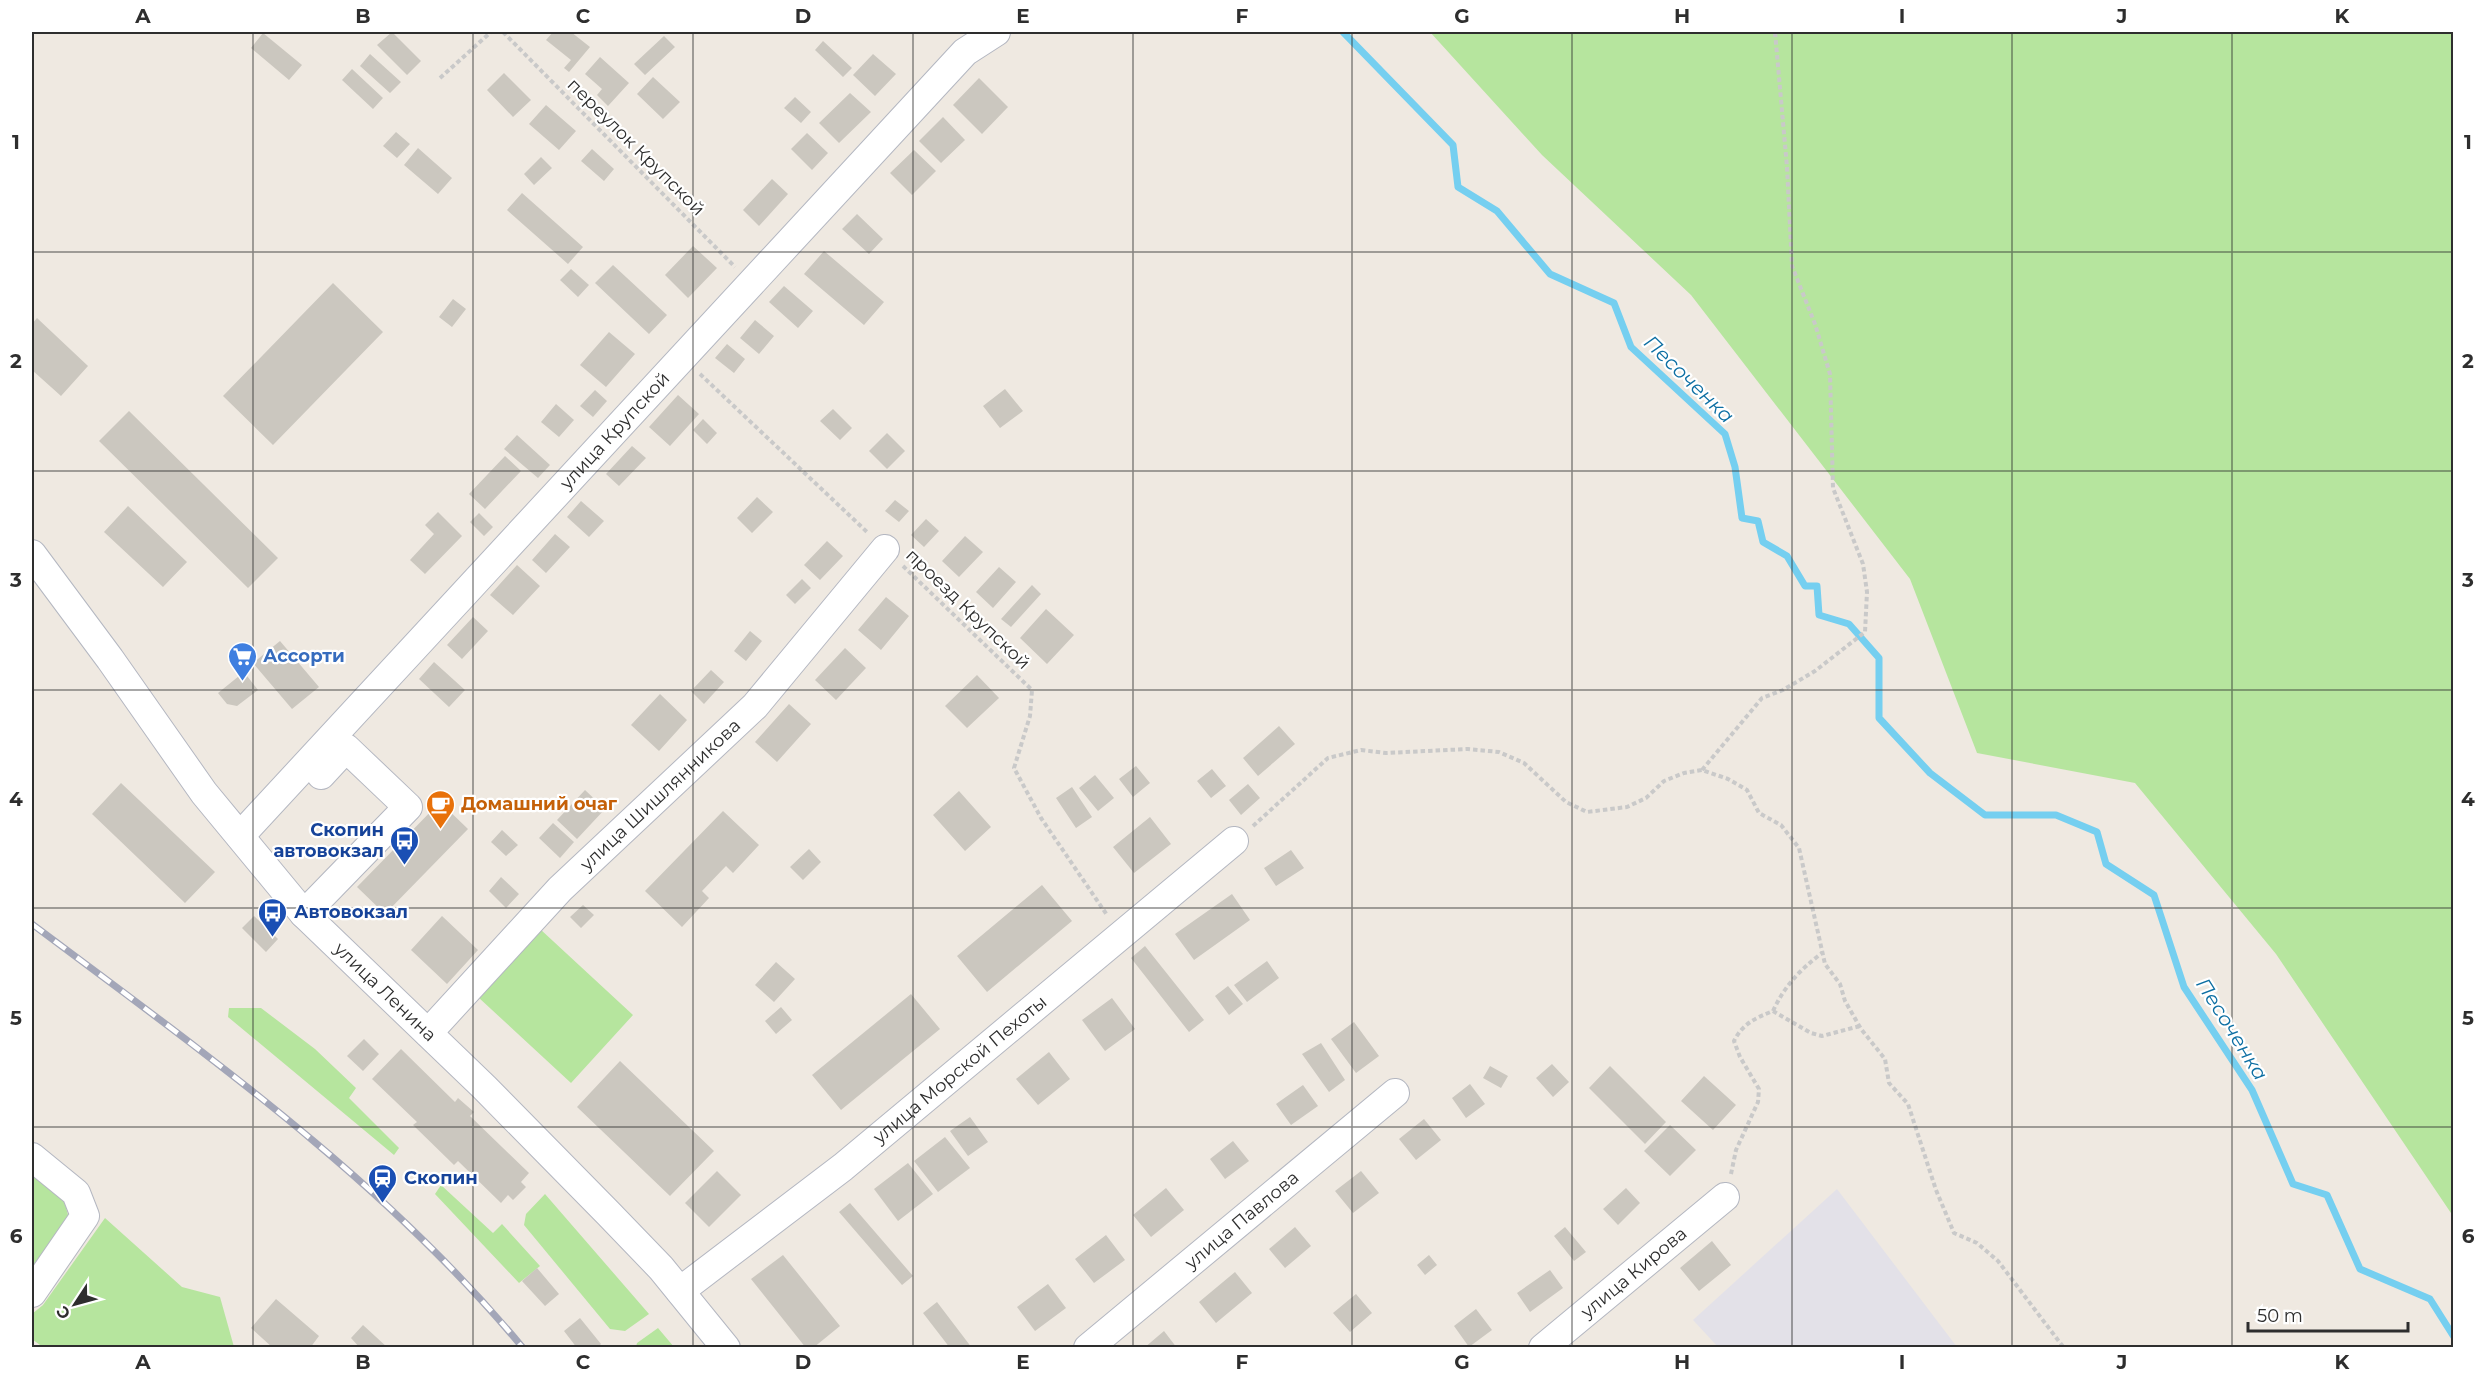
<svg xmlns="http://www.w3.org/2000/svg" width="2485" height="1379" font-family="Montserrat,sans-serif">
<rect width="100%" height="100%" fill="#efe9e1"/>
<path fill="#e3e1e8" d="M 1837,1189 L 1957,1347 L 1718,1347 L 1693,1320 Z"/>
<path fill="#b6e59e" d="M 1430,32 L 2453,32 L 2453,1216 L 2276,954 L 2135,783 L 1977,753 L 1910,579 L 1691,295 L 1542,155 Z
M 540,929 L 633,1015 L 571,1083 L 478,997 Z
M 229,1008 L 261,1008 L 315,1049 L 356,1088 L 349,1098 L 399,1148 L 394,1155 L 228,1017 Z
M 32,1170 L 63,1195 L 69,1219 L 32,1272 Z
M 441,1185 L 493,1233 L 502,1224 L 540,1266 L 519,1283 L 435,1194 Z
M 545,1194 L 649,1314 L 625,1331 L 610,1329 L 524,1225 L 526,1214 Z
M 105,1218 L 182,1287 L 220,1297 L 234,1347 L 44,1348 L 32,1339 L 32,1314 L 43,1305 Z
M 658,1328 L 674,1347 L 636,1347 L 637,1343 Z"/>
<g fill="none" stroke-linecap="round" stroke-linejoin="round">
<path stroke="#75cff0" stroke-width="7" d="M 1343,32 L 1453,145 L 1458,187 L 1497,211 L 1550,274 L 1614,303 L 1631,347 L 1725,434 L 1735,467 L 1742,518 L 1758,521 L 1763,542 L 1787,556 L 1805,586 L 1817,586 L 1819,615 L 1849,624 L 1879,658 L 1879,718 L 1930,773 L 1985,815 L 2056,815 L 2097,832 L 2106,864 L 2154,895 L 2184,987 L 2252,1090 L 2293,1184 L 2327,1195 L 2360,1269 L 2430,1299 L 2454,1337"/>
</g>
<path fill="#cbc7bf" d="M 392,32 L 421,61 L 407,75 L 377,45 Z
M 553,32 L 571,32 L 590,47 L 569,72 L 564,68 L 571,60 L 546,40 Z
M 263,33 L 302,65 L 289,80 L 251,48 Z
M 664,36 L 675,47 L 645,75 L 634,64 Z
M 823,41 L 852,68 L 843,77 L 815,50 Z
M 370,54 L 401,82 L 390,93 L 360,66 Z
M 873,54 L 896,74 L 875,96 L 853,75 Z
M 600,57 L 629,83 L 608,106 L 597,95 L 602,89 L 585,74 Z
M 352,69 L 383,98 L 373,109 L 342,80 Z
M 504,73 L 531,100 L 513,117 L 487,90 Z
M 653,77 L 680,102 L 663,119 L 637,94 Z
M 979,78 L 1008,107 L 982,134 L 953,105 Z
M 850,93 L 871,112 L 839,143 L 819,123 Z
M 795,97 L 811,112 L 801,123 L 784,108 Z
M 546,105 L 576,131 L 559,150 L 529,124 Z
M 943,117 L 965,140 L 941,163 L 919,141 Z
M 396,132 L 410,144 L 397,158 L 383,146 Z
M 807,133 L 828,153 L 812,170 L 791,149 Z
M 418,148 L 452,178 L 438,194 L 404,165 Z
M 592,149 L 614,169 L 604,181 L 581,161 Z
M 914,150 L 936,171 L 912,195 L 890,173 Z
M 541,157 L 552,168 L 534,185 L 524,174 Z
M 772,179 L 788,194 L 759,226 L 743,210 Z
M 522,193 L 583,247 L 568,264 L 507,210 Z
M 857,214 L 883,239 L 869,254 L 842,229 Z
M 693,246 L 717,268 L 688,298 L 665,275 Z
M 824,251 L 884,302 L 864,325 L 804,274 Z
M 613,265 L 667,315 L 649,334 L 595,283 Z
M 571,269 L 589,285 L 578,297 L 560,280 Z
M 333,283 L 383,332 L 273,445 L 223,396 Z
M 784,286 L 813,311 L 798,328 L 769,302 Z
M 453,299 L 466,309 L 452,327 L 439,317 Z
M 37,318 L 88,366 L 61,396 L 32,370 L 32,324 Z
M 755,320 L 774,336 L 759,354 L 740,338 Z
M 609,332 L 635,354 L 606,387 L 580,365 Z
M 727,344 L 745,359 L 734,373 L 715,358 Z
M 1005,389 L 1023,411 L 1000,428 L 983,406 Z
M 595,390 L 607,401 L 593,417 L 580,406 Z
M 678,395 L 699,414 L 670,446 L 649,427 Z
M 556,404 L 574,420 L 559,437 L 541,422 Z
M 833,409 L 852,428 L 840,440 L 820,421 Z
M 129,411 L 278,558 L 248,588 L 99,441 Z
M 703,419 L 717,433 L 707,444 L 693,430 Z
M 887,433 L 905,451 L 887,469 L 869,451 Z
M 517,435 L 550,465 L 538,478 L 504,449 Z
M 632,446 L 646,458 L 619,486 L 606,474 Z
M 505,456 L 521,471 L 485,509 L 469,494 Z
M 757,497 L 773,512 L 752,533 L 737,518 Z
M 895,500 L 909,511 L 899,522 L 885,511 Z
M 581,501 L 604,521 L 589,537 L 567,517 Z
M 128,506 L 187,562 L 163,587 L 104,532 Z
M 438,512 L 462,536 L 425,574 L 410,560 L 434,534 L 425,525 Z
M 479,513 L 493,527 L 484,536 L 470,522 Z
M 926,519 L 939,531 L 924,547 L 911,535 Z
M 555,534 L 570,547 L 546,573 L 532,560 Z
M 965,536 L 983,552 L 959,577 L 942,561 Z
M 827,541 L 843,556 L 820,580 L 804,565 Z
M 517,565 L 540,586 L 513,615 L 490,595 Z
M 999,567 L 1016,582 L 993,608 L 976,592 Z
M 802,579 L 811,588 L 795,604 L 786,595 Z
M 1032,585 L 1041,594 L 1011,627 L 1001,619 Z
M 886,597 L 909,616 L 881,650 L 858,630 Z
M 1046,609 L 1074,635 L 1047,664 L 1020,638 Z
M 473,617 L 488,631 L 462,659 L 447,645 Z
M 750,631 L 762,641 L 746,661 L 734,651 Z
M 280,641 L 319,687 L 292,709 L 253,663 Z
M 845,648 L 866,668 L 836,700 L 815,680 Z
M 434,662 L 465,690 L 449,707 L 419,679 Z
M 711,670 L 724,682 L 704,704 L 691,691 Z
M 244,672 L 258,690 L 237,706 L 227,704 L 218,693 Z
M 977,675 L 999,698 L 967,728 L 945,706 Z
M 660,694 L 687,720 L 659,751 L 631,725 Z
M 789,704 L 811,724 L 777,762 L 755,742 Z
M 1279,726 L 1295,744 L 1258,776 L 1243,758 Z
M 1136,766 L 1150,783 L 1133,797 L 1119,779 Z
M 1212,769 L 1226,786 L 1211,798 L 1197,781 Z
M 1095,775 L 1114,798 L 1098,811 L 1079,788 Z
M 121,783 L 215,872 L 185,903 L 92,814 Z
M 1248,784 L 1260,798 L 1241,815 L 1229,800 Z
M 1072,787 L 1092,817 L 1076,828 L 1056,798 Z
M 585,790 L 605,809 L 577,839 L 557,820 Z
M 959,791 L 991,827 L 965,851 L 933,815 Z
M 440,802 L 468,829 L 385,914 L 357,887 Z
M 723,811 L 759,845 L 733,873 L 726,866 L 702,891 L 709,898 L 682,927 L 645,891 Z
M 1150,817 L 1171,844 L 1134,873 L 1113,847 Z
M 553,823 L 574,842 L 560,858 L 539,838 Z
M 502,830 L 518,845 L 506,856 L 491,842 Z
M 809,849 L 821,862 L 803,880 L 790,867 Z
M 1291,850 L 1304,868 L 1276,886 L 1264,868 Z
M 501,877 L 519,894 L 506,908 L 489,891 Z
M 1042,885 L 1072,921 L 987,992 L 957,956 Z
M 1232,894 L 1250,920 L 1194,960 L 1175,934 Z
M 583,905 L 594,915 L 581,928 L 570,917 Z
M 254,916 L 278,939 L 266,952 L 242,928 Z
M 442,916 L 478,950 L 447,984 L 411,950 Z
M 1145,946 L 1204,1020 L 1189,1032 L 1131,958 Z
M 1267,961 L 1279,978 L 1247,1002 L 1234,985 Z
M 776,962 L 795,979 L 774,1002 L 755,985 Z
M 1228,986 L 1243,1004 L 1229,1015 L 1215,996 Z
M 911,994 L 940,1029 L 841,1110 L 812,1075 Z
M 1112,998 L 1135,1029 L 1105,1051 L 1082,1020 Z
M 781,1007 L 792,1020 L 776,1034 L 765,1021 Z
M 1354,1022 L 1379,1056 L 1356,1073 L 1331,1039 Z
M 364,1039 L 379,1054 L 363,1071 L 347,1056 Z
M 1321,1043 L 1345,1080 L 1329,1092 L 1302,1054 Z
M 401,1049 L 455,1102 L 458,1098 L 474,1112 L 470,1116 L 529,1173 L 521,1182 L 526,1187 L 513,1200 L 508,1195 L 501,1203 L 458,1161 L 454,1165 L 413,1125 L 417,1122 L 372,1079 Z
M 1049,1052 L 1070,1079 L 1038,1105 L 1016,1079 Z
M 620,1061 L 714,1151 L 670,1196 L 577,1107 Z
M 1552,1064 L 1569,1082 L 1553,1097 L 1536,1078 Z
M 1490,1066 L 1508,1076 L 1501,1088 L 1483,1078 Z
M 1610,1066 L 1666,1122 L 1645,1144 L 1589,1088 Z
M 1704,1076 L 1736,1105 L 1713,1130 L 1681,1101 Z
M 1470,1084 L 1485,1104 L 1466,1118 L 1452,1098 Z
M 1303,1085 L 1318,1106 L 1291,1125 L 1276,1104 Z
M 970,1117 L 988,1142 L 968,1156 L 950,1131 Z
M 1424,1119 L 1441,1140 L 1416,1160 L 1399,1139 Z
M 1670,1125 L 1696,1150 L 1670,1176 L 1644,1151 Z
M 945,1137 L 970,1168 L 938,1192 L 914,1161 Z
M 1233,1141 L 1249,1161 L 1225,1179 L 1210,1159 Z
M 908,1163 L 933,1194 L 898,1221 L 874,1189 Z
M 717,1171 L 741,1195 L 709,1227 L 685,1203 Z
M 1361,1171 L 1379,1193 L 1353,1213 L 1335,1191 Z
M 1166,1188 L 1184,1210 L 1151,1237 L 1133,1215 Z
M 1626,1188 L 1640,1203 L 1618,1225 L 1603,1209 Z
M 850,1203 L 913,1276 L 902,1285 L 839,1212 Z
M 1295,1227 L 1311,1246 L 1285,1268 L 1269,1249 Z
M 1565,1227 L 1586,1252 L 1574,1261 L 1554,1236 Z
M 1106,1235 L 1125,1260 L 1094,1283 L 1075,1259 Z
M 1712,1241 L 1731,1265 L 1699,1291 L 1680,1268 Z
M 783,1255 L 840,1326 L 813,1348 L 806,1348 L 751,1279 Z
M 1429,1255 L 1437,1265 L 1425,1275 L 1417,1265 Z
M 537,1268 L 559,1294 L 545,1306 L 522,1281 Z
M 1550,1270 L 1563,1288 L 1530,1312 L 1517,1293 Z
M 1235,1272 L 1252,1293 L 1216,1323 L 1199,1302 Z
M 1048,1284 L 1066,1308 L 1035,1331 L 1017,1307 Z
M 1356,1294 L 1372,1313 L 1350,1332 L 1333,1313 Z
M 276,1299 L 319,1336 L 310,1348 L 273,1348 L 251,1328 Z
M 937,1302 L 972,1348 L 950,1348 L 923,1313 Z
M 1476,1309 L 1492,1330 L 1469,1347 L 1454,1326 Z
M 580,1318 L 601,1344 L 597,1348 L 577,1348 L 564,1331 Z
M 363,1325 L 388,1348 L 360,1348 L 351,1338 Z
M 1164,1331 L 1177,1348 L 1144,1348 Z"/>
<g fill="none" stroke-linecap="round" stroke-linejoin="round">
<defs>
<g id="minor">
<path id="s1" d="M 32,554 L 110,659 L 204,793 L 304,914 L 484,1087 L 608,1213 L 661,1268 L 726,1348"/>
<path id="s2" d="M 240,836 L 965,52 L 996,32"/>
<path d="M 304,914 L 408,807 L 346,748 L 321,775"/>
<path id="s3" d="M 428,1033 L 560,889 L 755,706 L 885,549"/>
<path d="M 32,1157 L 76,1193 L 85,1216 L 32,1293"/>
<path id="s4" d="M 680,1291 L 843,1167 L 1234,841"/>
<path id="s5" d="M 1088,1348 L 1395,1093"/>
<path id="s6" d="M 1543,1348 L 1725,1197"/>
</g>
</defs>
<use href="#minor" stroke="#b4b7c1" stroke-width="30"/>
<path stroke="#c9c9c9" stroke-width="4" stroke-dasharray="4.5 3" stroke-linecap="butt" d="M 503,32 L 735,267
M 440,78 L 491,32
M 700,374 L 867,532
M 903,566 L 1032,690 L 1030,716 L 1014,768 L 1041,818 L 1107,915
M 1702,770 L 1762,698 L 1783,690 L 1815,671 L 1865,632 L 1867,592 L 1863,564 L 1833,488 L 1830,374 L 1815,324 L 1792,266 L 1787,167 L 1775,32
M 1253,826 L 1328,758 L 1361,750 L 1386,753 L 1468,749 L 1499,752 L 1524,763 L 1566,802 L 1587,812 L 1627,807 L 1646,798 L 1664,781 L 1684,773 L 1702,770 L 1728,779 L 1747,790 L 1759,813 L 1781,825 L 1799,848 L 1825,964 L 1840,984 L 1845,1001 L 1861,1029 L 1885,1059 L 1889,1083 L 1908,1104 L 1936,1190 L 1954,1233 L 1977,1243 L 1998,1261 L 2064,1348
M 1773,1011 C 1785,985 1800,970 1822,953
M 1731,1174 L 1736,1150 L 1758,1102 L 1759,1089 L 1740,1057 L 1734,1041 C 1743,1023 1756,1018 1773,1011 L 1811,1033 L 1822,1036 L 1860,1026"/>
<use href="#minor" stroke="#fff" stroke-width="28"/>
<defs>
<path id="rail" d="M 32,924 C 204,1053 384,1180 523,1348"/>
</defs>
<use href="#rail" stroke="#a3a6b8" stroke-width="7"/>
<use href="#rail" stroke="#fff" stroke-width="4.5" stroke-dasharray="14" stroke-linecap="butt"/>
</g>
<path fill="none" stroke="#2e2e2e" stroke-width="1.5" stroke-opacity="0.55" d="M 253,32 L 253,1348M 473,32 L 473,1348M 693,32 L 693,1348M 913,32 L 913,1348M 1133,32 L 1133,1348M 1352,32 L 1352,1348M 1572,32 L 1572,1348M 1792,32 L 1792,1348M 2012,32 L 2012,1348M 2232,32 L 2232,1348M 32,252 L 2454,252M 32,471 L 2454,471M 32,690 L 2454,690M 32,908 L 2454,908M 32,1127 L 2454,1127"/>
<defs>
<symbol id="supermarket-pin" viewBox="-11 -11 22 30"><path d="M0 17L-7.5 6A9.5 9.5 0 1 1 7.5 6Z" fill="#3f7fe0" stroke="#fff"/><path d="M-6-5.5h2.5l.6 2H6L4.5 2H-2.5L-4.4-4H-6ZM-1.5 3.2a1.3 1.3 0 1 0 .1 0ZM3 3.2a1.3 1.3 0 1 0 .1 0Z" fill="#fff"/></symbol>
<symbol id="cafe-pin" viewBox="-11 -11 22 30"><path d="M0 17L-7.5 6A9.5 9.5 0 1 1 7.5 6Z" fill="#e8710a" stroke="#fff"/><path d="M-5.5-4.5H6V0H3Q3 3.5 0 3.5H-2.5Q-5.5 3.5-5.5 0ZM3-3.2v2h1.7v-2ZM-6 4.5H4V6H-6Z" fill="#fff"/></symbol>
<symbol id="bus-pin" viewBox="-11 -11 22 30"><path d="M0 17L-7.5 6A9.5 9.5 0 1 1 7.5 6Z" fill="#1a4fb4" stroke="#fff"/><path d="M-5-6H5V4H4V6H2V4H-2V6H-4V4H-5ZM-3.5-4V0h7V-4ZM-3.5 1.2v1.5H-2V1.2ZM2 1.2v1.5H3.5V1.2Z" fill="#fff"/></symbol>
<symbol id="station-pin" viewBox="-11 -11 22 30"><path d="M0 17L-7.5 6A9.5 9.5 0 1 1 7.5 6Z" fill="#1a4fb4" stroke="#fff"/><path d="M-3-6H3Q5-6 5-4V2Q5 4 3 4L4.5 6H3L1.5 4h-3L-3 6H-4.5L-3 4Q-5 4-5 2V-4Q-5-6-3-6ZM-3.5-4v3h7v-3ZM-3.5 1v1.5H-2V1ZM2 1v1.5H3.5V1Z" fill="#fff"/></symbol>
</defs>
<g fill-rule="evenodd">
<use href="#supermarket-pin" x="226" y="640" width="33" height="45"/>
<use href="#cafe-pin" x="424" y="788" width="33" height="45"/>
<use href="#bus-pin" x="388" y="824" width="33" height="45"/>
<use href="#bus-pin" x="256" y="896" width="33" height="45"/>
<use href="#station-pin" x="366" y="1162" width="33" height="45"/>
</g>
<g text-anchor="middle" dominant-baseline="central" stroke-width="4.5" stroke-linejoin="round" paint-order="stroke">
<g font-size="18" fill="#2e2e2e" stroke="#fff">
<text transform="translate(636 147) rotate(45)">переулок Крупской</text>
<text stroke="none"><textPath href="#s2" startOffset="552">улица Крупской</textPath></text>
<text transform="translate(968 609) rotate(44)">проезд Крупской</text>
<text stroke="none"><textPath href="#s3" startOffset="333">улица Шишлянникова</textPath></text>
<text stroke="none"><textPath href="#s1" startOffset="564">улица Ленина</textPath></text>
<text stroke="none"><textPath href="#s4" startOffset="357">улица Морской Пехоты</textPath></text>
<text stroke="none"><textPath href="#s5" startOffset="200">улица Павлова</textPath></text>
<text stroke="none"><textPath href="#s6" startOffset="118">улица Кирова</textPath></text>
</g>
<g font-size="18" font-weight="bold" fill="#366cbe" stroke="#fff" text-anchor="start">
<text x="263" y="656">Ассорти</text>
</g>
<g font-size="18" font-weight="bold" fill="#c56008" stroke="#fff" text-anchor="start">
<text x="461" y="804">Домашний очаг</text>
</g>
<g font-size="18" font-weight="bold" fill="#164399" stroke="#fff" text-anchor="start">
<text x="384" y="830" text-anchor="end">Скопин<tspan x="384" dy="21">автовокзал</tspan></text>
<text x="294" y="912">Автовокзал</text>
<text x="404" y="1178">Скопин</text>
</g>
<g font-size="20" font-style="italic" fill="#0d6fa3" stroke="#fff">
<text transform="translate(1689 379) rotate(44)">Песоченка</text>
<text transform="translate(2232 1029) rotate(58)">Песоченка</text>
</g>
</g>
<rect width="2485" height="1379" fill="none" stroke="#ffffff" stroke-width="66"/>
<g transform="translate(75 1304) rotate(234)" stroke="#ffffff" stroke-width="4.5" paint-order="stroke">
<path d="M0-4.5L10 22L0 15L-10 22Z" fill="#2e2e2e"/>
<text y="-9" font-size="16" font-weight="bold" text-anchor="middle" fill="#2e2e2e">С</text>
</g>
<path d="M2248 1322v9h160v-9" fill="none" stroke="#2e2e2e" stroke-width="3"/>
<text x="2257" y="1322" font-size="18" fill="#2e2e2e" stroke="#ffffff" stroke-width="4.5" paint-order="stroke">50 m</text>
<rect x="33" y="33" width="2419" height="1313" fill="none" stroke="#2e2e2e" stroke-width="2"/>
<g font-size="20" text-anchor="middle" font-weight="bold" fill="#2e2e2e">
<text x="143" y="23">A</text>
<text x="363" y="23">B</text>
<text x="583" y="23">C</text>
<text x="803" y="23">D</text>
<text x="1023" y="23">E</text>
<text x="1242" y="23">F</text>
<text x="1462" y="23">G</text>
<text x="1682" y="23">H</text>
<text x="1902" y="23">I</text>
<text x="2122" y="23">J</text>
<text x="2342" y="23">K</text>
<text x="16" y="149">1</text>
<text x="2468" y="149">1</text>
<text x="16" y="368">2</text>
<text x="2468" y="368">2</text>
<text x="16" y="587">3</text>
<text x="2468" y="587">3</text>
<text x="16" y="806">4</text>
<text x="2468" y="806">4</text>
<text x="16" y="1025">5</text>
<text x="2468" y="1025">5</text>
<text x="16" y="1243">6</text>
<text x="2468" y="1243">6</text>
<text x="143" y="1369">A</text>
<text x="363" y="1369">B</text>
<text x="583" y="1369">C</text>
<text x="803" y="1369">D</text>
<text x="1023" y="1369">E</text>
<text x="1242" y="1369">F</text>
<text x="1462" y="1369">G</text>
<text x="1682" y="1369">H</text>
<text x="1902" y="1369">I</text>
<text x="2122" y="1369">J</text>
<text x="2342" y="1369">K</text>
</g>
</svg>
